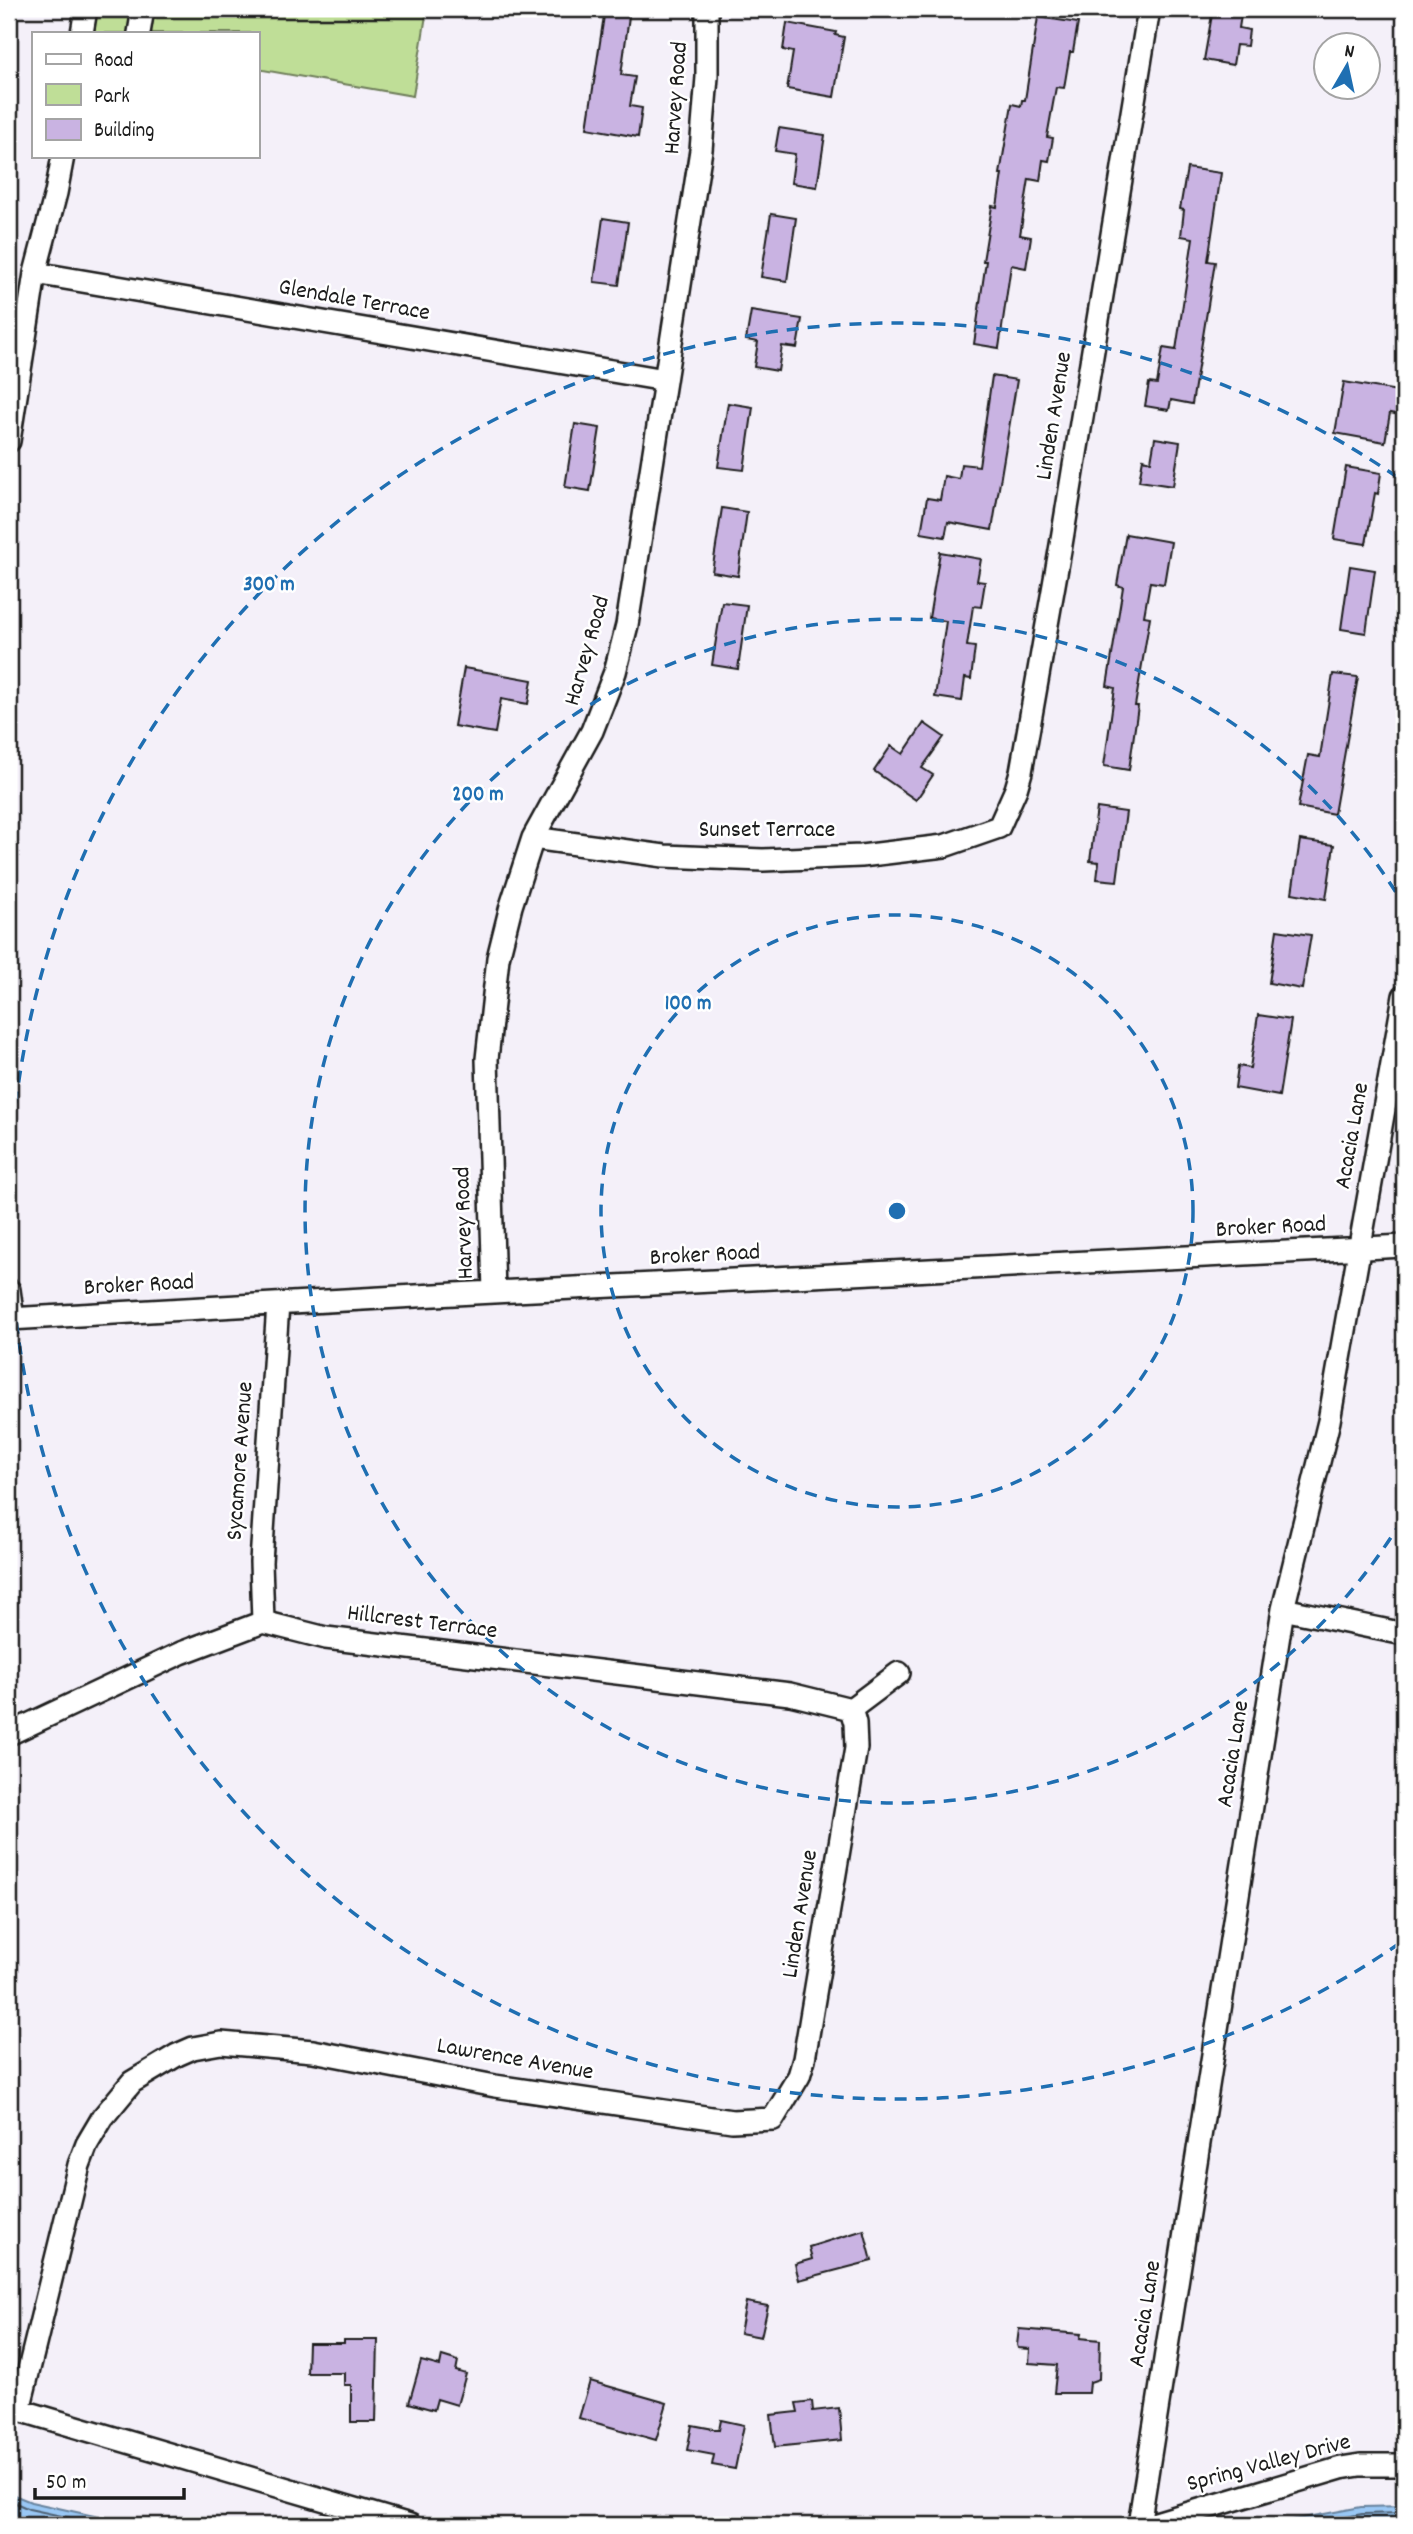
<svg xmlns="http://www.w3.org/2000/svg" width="1413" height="2534" font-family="Dekko,sans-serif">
<rect width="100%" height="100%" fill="#f4f0f9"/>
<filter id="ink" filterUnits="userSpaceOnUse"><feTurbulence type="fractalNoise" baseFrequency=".0143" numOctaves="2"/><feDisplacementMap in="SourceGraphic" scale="14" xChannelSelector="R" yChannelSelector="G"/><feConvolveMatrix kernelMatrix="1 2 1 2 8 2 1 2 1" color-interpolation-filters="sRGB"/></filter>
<g filter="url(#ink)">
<path fill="#bfde97" stroke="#6e7d5a" stroke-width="2" d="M 95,9 L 427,9 L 413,96 L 257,69 L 257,33 L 92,33 Z"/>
<path fill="#99c7f4" stroke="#67839e" stroke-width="2" d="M 9,2493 L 31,2502 L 135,2525 L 9,2525 Z
M 1404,2506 L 1404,2525 L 1266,2525 L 1361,2507 Z"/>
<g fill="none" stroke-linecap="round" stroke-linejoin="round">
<path stroke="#4e6072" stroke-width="2" d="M 9,2500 L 29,2509 L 103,2525
M 1303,2525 L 1362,2514 L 1404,2513"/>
</g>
<path fill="#c9b3e2" stroke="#1c1c1c" stroke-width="2" d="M 605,9 L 630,9 L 621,75 L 635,77 L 630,106 L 642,108 L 638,137 L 587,128 Z
M 1213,9 L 1242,9 L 1239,28 L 1249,30 L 1247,46 L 1236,45 L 1233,65 L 1204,60 Z
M 1038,17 L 1078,23 L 1073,52 L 1070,52 L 1064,88 L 1056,87 L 1047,137 L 1053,138 L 1049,161 L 1043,160 L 1040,181 L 1029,179 L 1020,235 L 1031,237 L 1026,268 L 1011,265 L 999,348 L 974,344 L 986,261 L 983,261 L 992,206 L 997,207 L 1002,174 L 1000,174 L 1012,104 L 1021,106 L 1022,100 L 1025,100 Z
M 787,23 L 836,32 L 835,35 L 844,37 L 834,97 L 787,89 L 793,52 L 783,50 Z
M 779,128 L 825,135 L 817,187 L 791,183 L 795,154 L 775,151 Z
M 1187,168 L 1221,173 L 1208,261 L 1215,262 L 1192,404 L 1171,400 L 1169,410 L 1145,406 L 1149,383 L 1157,384 L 1163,348 L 1176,350 L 1193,238 L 1181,236 L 1184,210 L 1180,209 Z
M 771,214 L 796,218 L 787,281 L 761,277 Z
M 603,218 L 628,222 L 619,285 L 594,282 Z
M 751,311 L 802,319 L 797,348 L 782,346 L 778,371 L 754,367 L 758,342 L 746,340 Z
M 992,376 L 1017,380 L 992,530 L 948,522 L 945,537 L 921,533 L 927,498 L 940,500 L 944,476 L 959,479 L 961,464 L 979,466 Z
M 1344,382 L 1404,392 L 1404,416 L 1390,413 L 1385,442 L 1335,433 Z
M 728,403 L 753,407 L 744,470 L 718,467 Z
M 575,424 L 600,428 L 590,491 L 565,487 Z
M 1155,438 L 1180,442 L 1173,486 L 1139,481 L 1143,459 L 1151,461 Z
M 1346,467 L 1381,473 L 1378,494 L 1375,493 L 1366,544 L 1334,539 Z
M 722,508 L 747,512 L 738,576 L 712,572 Z
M 1126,534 L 1171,542 L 1164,584 L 1150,582 L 1144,616 L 1150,617 L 1135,706 L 1138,706 L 1129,770 L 1104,766 L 1115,688 L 1107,686 L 1123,587 L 1117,585 Z
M 940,552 L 981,559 L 977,581 L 985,582 L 981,607 L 973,606 L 967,646 L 975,647 L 971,679 L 965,678 L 962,701 L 935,697 L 946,621 L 929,618 Z
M 1350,566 L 1375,570 L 1366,633 L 1341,629 Z
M 722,602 L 747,605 L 738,669 L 712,665 Z
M 464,668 L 532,680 L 528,704 L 501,699 L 495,733 L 454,726 Z
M 1333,674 L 1358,677 L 1334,814 L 1298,807 L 1308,755 L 1320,757 Z
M 924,723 L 944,737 L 922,768 L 933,775 L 916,800 L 874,771 L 891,746 L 903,754 Z
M 1097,808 L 1126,812 L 1117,881 L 1097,879 L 1099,862 L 1090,861 Z
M 1300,840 L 1334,845 L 1326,899 L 1292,893 Z
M 1277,930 L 1311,935 L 1302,989 L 1269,983 Z
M 1258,1015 L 1291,1020 L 1279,1096 L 1235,1088 L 1238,1066 L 1250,1068 Z
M 864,2230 L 872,2261 L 799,2280 L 795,2264 L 812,2259 L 809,2247 Z
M 746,2302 L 768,2306 L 761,2337 L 740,2333 Z
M 1019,2329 L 1081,2334 L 1080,2338 L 1100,2340 L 1099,2379 L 1090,2382 L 1089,2393 L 1054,2393 L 1057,2365 L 1029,2363 L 1030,2349 L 1018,2348 L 1017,2345 Z
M 344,2340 L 378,2340 L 376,2422 L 351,2422 L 351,2385 L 344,2385 L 344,2373 L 307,2373 L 308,2343 L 344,2343 Z
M 442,2356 L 458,2361 L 456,2371 L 466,2374 L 457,2405 L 437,2399 L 434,2410 L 409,2403 L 421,2361 L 440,2366 Z
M 590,2381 L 667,2403 L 656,2440 L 579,2418 Z
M 812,2401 L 813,2411 L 839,2408 L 842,2440 L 775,2447 L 771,2415 L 798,2412 L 796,2403 Z
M 721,2420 L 744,2425 L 735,2469 L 712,2465 L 714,2455 L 687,2450 L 692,2425 L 719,2430 Z"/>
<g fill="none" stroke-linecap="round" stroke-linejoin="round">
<defs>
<path id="minor" d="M 82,33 L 86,9
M 139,33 L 143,9
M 35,273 L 665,380
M 9,441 L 35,273 L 56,193 L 63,156
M 533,838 L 664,856 L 763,860 L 861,856 L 944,846 L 999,827 L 1016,789 L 1021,772 L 1061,545 L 1149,9
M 9,1290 L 13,1319
M 494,1292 L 487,1059 L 498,958 L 511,906 L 533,838 L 592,731 L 615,672 L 627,625 L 701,150 L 707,77 L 707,9
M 9,1319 L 416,1296 L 1404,1246
M 1283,1609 L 1404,1634
M 263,1622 L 261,1562 L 278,1304
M 851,1709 L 899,1673
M 9,1734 L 181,1653 L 263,1622 L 326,1638 L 790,1694 L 851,1709
M 9,2407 L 410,2525
M 19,2410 L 79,2165 L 87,2144 L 103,2117 L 132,2082 L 177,2055 L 193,2048 L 221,2043 L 313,2051 L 495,2086 L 732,2121 L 773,2119 L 799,2076 L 804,2059 L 856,1748 L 855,1723 L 851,1709
M 1139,2525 L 1283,1609 L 1329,1421 L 1404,996
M 1149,2525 L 1341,2468 L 1360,2465 L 1404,2465"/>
</defs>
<use href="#minor" stroke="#1c1c1c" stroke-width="26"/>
<use href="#minor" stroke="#fff" stroke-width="21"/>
</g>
</g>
<g fill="none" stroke="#1f6fb2" stroke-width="3.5" stroke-dasharray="12 9">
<circle cx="897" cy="1211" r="296"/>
<path d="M1402 1520A592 592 0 1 1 1402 902"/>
<path d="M1400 1943A888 888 0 1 1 1400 479"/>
</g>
<g text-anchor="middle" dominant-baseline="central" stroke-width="5" stroke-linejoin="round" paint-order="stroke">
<g font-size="24" fill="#1c1c1c" stroke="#fff">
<text transform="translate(677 98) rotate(-86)">Harvey Road</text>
<text transform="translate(354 301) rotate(10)">Glendale Terrace</text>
<text transform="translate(1055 416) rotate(-81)">Linden Avenue</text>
<text transform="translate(588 651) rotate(-74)">Harvey Road</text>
<text x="767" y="831">Sunset Terrace</text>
<text transform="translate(1353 1136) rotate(-80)">Acacia Lane</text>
<text transform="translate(465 1223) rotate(-92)">Harvey Road</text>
<text transform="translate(1271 1228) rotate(-3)">Broker Road</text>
<text transform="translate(705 1256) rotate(-3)">Broker Road</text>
<text transform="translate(139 1286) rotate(-3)">Broker Road</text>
<text transform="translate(241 1461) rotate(-86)">Sycamore Avenue</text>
<text transform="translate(422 1623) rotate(7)">Hillcrest Terrace</text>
<text transform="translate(1234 1754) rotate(-81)">Acacia Lane</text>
<text transform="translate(801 1914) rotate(-81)">Linden Avenue</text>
<text transform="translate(515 2060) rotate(10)">Lawrence Avenue</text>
<text transform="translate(1146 2314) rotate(-81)">Acacia Lane</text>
<text transform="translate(1269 2464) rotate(-15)">Spring Valley Drive</text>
</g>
</g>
<circle cx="897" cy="1211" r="10" fill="#1f6fb2" stroke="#fff" stroke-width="3.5"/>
<g font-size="21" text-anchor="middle" font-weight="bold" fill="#1f6fb2" stroke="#fff" stroke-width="5" stroke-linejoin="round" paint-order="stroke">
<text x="269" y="590">300 m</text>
<text x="478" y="800">200 m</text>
<text x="688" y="1009">100 m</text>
</g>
<rect width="1413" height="2534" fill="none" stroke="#fff" stroke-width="35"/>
<rect x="18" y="18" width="1378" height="2499" fill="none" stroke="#1c1c1c" stroke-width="2.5" filter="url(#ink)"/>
<rect x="32" y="32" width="228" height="126" fill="#ffffff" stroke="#a4a4a4" stroke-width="2"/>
<rect x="46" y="54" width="35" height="10" fill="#ffffff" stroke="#a4a4a4" stroke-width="2"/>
<text x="94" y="66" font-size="21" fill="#1c1c1c">Road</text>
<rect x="46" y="84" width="35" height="21" fill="#bfde97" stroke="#a4a4a4" stroke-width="2"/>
<text x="94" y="102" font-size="21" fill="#1c1c1c">Park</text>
<rect x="46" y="119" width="35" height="21" fill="#c9b3e2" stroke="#a4a4a4" stroke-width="2"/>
<text x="94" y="136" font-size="21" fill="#1c1c1c">Building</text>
<g transform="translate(1347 66) rotate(9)"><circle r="33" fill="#ffffff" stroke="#a4a4a4" stroke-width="2"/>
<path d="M0-5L12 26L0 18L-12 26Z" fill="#1f6fb2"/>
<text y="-10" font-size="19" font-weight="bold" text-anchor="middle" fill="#1c1c1c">N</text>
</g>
<path d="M35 2488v10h149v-10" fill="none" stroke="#1c1c1c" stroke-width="3.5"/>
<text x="46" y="2488" font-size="21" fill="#1c1c1c" stroke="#ffffff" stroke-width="5" paint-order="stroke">50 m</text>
</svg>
